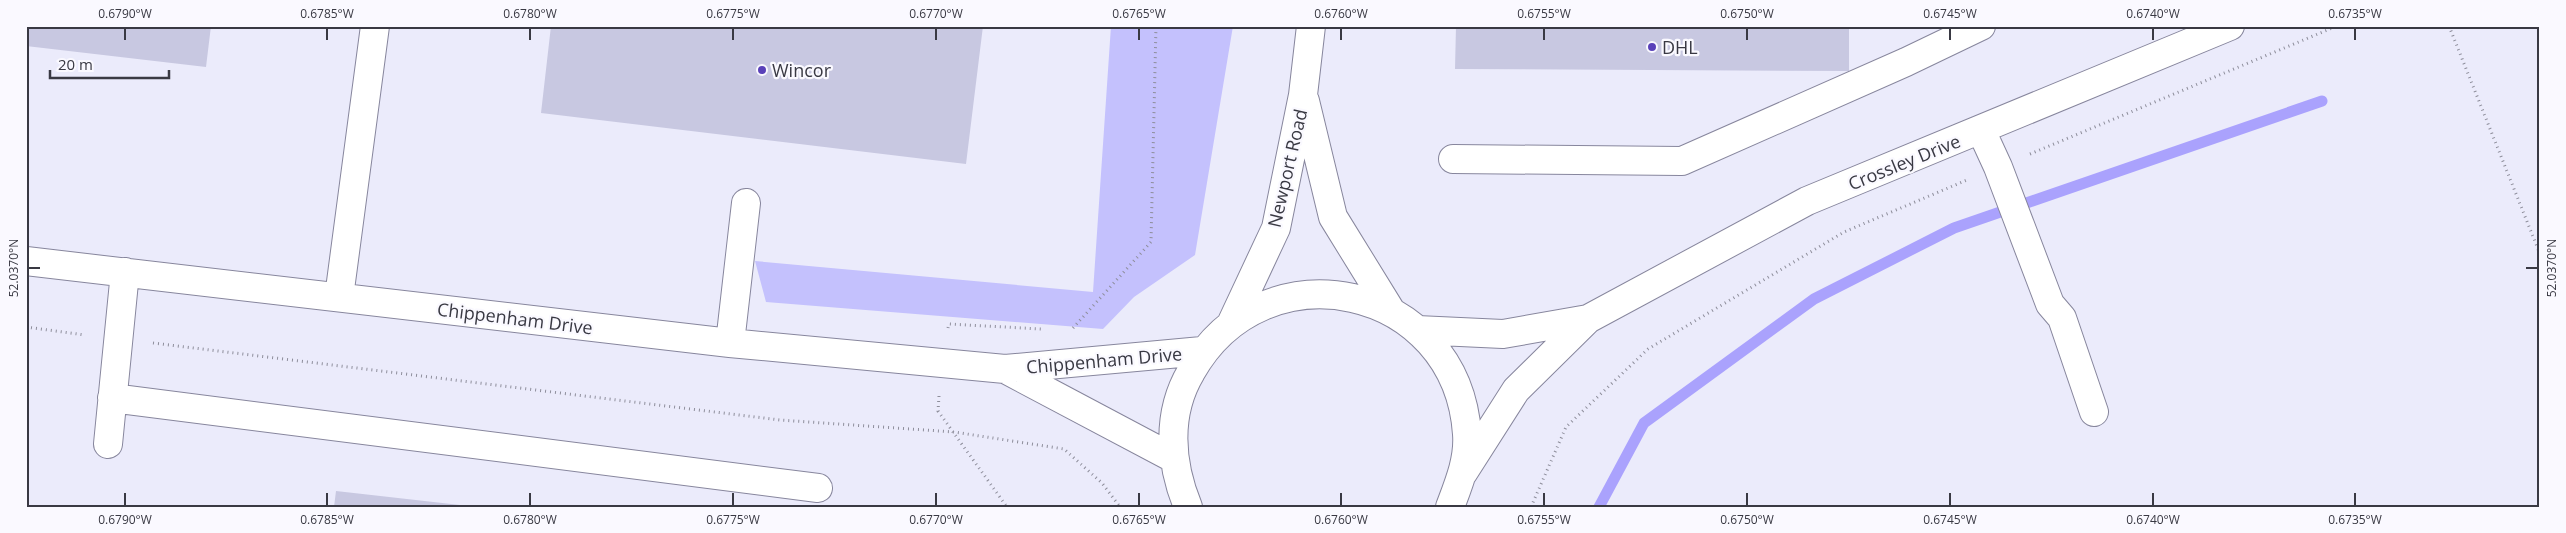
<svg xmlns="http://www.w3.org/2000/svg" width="2566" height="533" font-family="'Open Sans',sans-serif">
<rect width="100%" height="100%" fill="#ebebfb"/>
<path fill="#c4c1fd" d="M 1111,26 L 1233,26 L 1195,255 L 1134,297 L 1103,329 L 766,302 L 755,261 L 1093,292 Z"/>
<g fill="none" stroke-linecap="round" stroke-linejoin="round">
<path stroke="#aaa2fd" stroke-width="11" d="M 1599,507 L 1644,423 L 1814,299 L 1954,228 L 2322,101"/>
</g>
<path fill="#c8c8e1" d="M 26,26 L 211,26 L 206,67 L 26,46 Z
M 551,26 L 983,26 L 966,164 L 541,113 Z
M 1456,26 L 1849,26 L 1849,71 L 1455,69 Z
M 336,491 L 460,505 L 460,507 L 334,507 Z"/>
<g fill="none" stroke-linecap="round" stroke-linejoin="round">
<defs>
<path id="minor" d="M 1305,101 L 1333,217 L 1391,311
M 1981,130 L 1998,167 L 2050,304 L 2062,318 L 2094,412
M 1453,159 L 1682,161 L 1906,62 L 1981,26
M 26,261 L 730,343 L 1005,369 L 1202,351
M 339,297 L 375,26
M 1232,322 L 1276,228 L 1303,95 L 1311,26
M 1417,330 L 1503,334 L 1588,319
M 730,343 L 746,203
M 1005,369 L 1173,458
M 112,398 L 818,488
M 108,444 L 125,272
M 1463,473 L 1516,390 L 1588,319 L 1807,201 L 2230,26
M 1188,507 C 1170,463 1166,414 1191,372 C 1264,242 1457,284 1467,434 C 1469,459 1459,483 1450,507"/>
</defs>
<use href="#minor" stroke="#87869d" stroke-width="30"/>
<path stroke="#8e8e9b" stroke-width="3" stroke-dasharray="1 4" stroke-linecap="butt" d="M 2449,26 L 2540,254
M 2030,154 L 2337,26
M 26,327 L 85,335
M 948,328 L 949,324 L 1041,329
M 1073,328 L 1151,242 L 1156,26
M 153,343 L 780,420 L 954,432 L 1064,449 L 1102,483 L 1120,507
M 939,396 L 938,411 L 1007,507
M 1531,507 L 1566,427 L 1648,349 L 1844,232 L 1967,180"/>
<use href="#minor" stroke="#fff" stroke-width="28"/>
</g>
<path fill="none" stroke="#393943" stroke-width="2" d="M 125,28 L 125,40M 327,28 L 327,40M 530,28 L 530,40M 733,28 L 733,40M 936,28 L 936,40M 1139,28 L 1139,40M 1341,28 L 1341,40M 1544,28 L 1544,40M 1747,28 L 1747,40M 1950,28 L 1950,40M 2153,28 L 2153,40M 2355,28 L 2355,40M 28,268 L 40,268M 2526,268 L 2538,268M 125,493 L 125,506M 327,493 L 327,506M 530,493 L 530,506M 733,493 L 733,506M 936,493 L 936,506M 1139,493 L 1139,506M 1341,493 L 1341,506M 1544,493 L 1544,506M 1747,493 L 1747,506M 1950,493 L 1950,506M 2153,493 L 2153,506M 2355,493 L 2355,506"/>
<g fill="#5a41b9" stroke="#faf9ff" stroke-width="2">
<circle cx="1652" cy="47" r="5"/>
<circle cx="762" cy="70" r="5"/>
</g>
<g text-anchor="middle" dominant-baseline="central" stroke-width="4.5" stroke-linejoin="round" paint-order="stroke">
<g font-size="18" fill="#393943" stroke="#faf9ff" text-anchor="start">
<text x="1662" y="47">DHL</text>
<text x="772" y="70">Wincor</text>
</g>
<g font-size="18" fill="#393943" stroke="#faf9ff">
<text transform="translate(1904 162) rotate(-22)">Crossley Drive</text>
<text transform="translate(1287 168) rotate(-77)">Newport Road</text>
<text transform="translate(515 318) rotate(7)">Chippenham Drive</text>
<text transform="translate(1104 360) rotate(-5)">Chippenham Drive</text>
</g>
</g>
<rect width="2566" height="533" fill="none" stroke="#faf9ff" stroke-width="55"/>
<path d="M50 70v8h119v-8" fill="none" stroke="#393943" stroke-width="2.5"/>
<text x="58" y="70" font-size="15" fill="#393943" stroke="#faf9ff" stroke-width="4" paint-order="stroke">20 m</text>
<rect x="28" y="28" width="2510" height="478" fill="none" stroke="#393943" stroke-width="2"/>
<g font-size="12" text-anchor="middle" fill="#393943">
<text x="125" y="18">0.6790°W</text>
<text x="327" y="18">0.6785°W</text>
<text x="530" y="18">0.6780°W</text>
<text x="733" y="18">0.6775°W</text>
<text x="936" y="18">0.6770°W</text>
<text x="1139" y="18">0.6765°W</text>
<text x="1341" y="18">0.6760°W</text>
<text x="1544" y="18">0.6755°W</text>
<text x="1747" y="18">0.6750°W</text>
<text x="1950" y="18">0.6745°W</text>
<text x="2153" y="18">0.6740°W</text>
<text x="2355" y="18">0.6735°W</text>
<text transform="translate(14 268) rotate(-90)" y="4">52.0370°N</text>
<text transform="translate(2552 268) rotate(-90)" y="4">52.0370°N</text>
<text x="125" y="524">0.6790°W</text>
<text x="327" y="524">0.6785°W</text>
<text x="530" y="524">0.6780°W</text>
<text x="733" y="524">0.6775°W</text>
<text x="936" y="524">0.6770°W</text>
<text x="1139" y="524">0.6765°W</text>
<text x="1341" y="524">0.6760°W</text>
<text x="1544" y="524">0.6755°W</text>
<text x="1747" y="524">0.6750°W</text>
<text x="1950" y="524">0.6745°W</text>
<text x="2153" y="524">0.6740°W</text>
<text x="2355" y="524">0.6735°W</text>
</g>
</svg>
